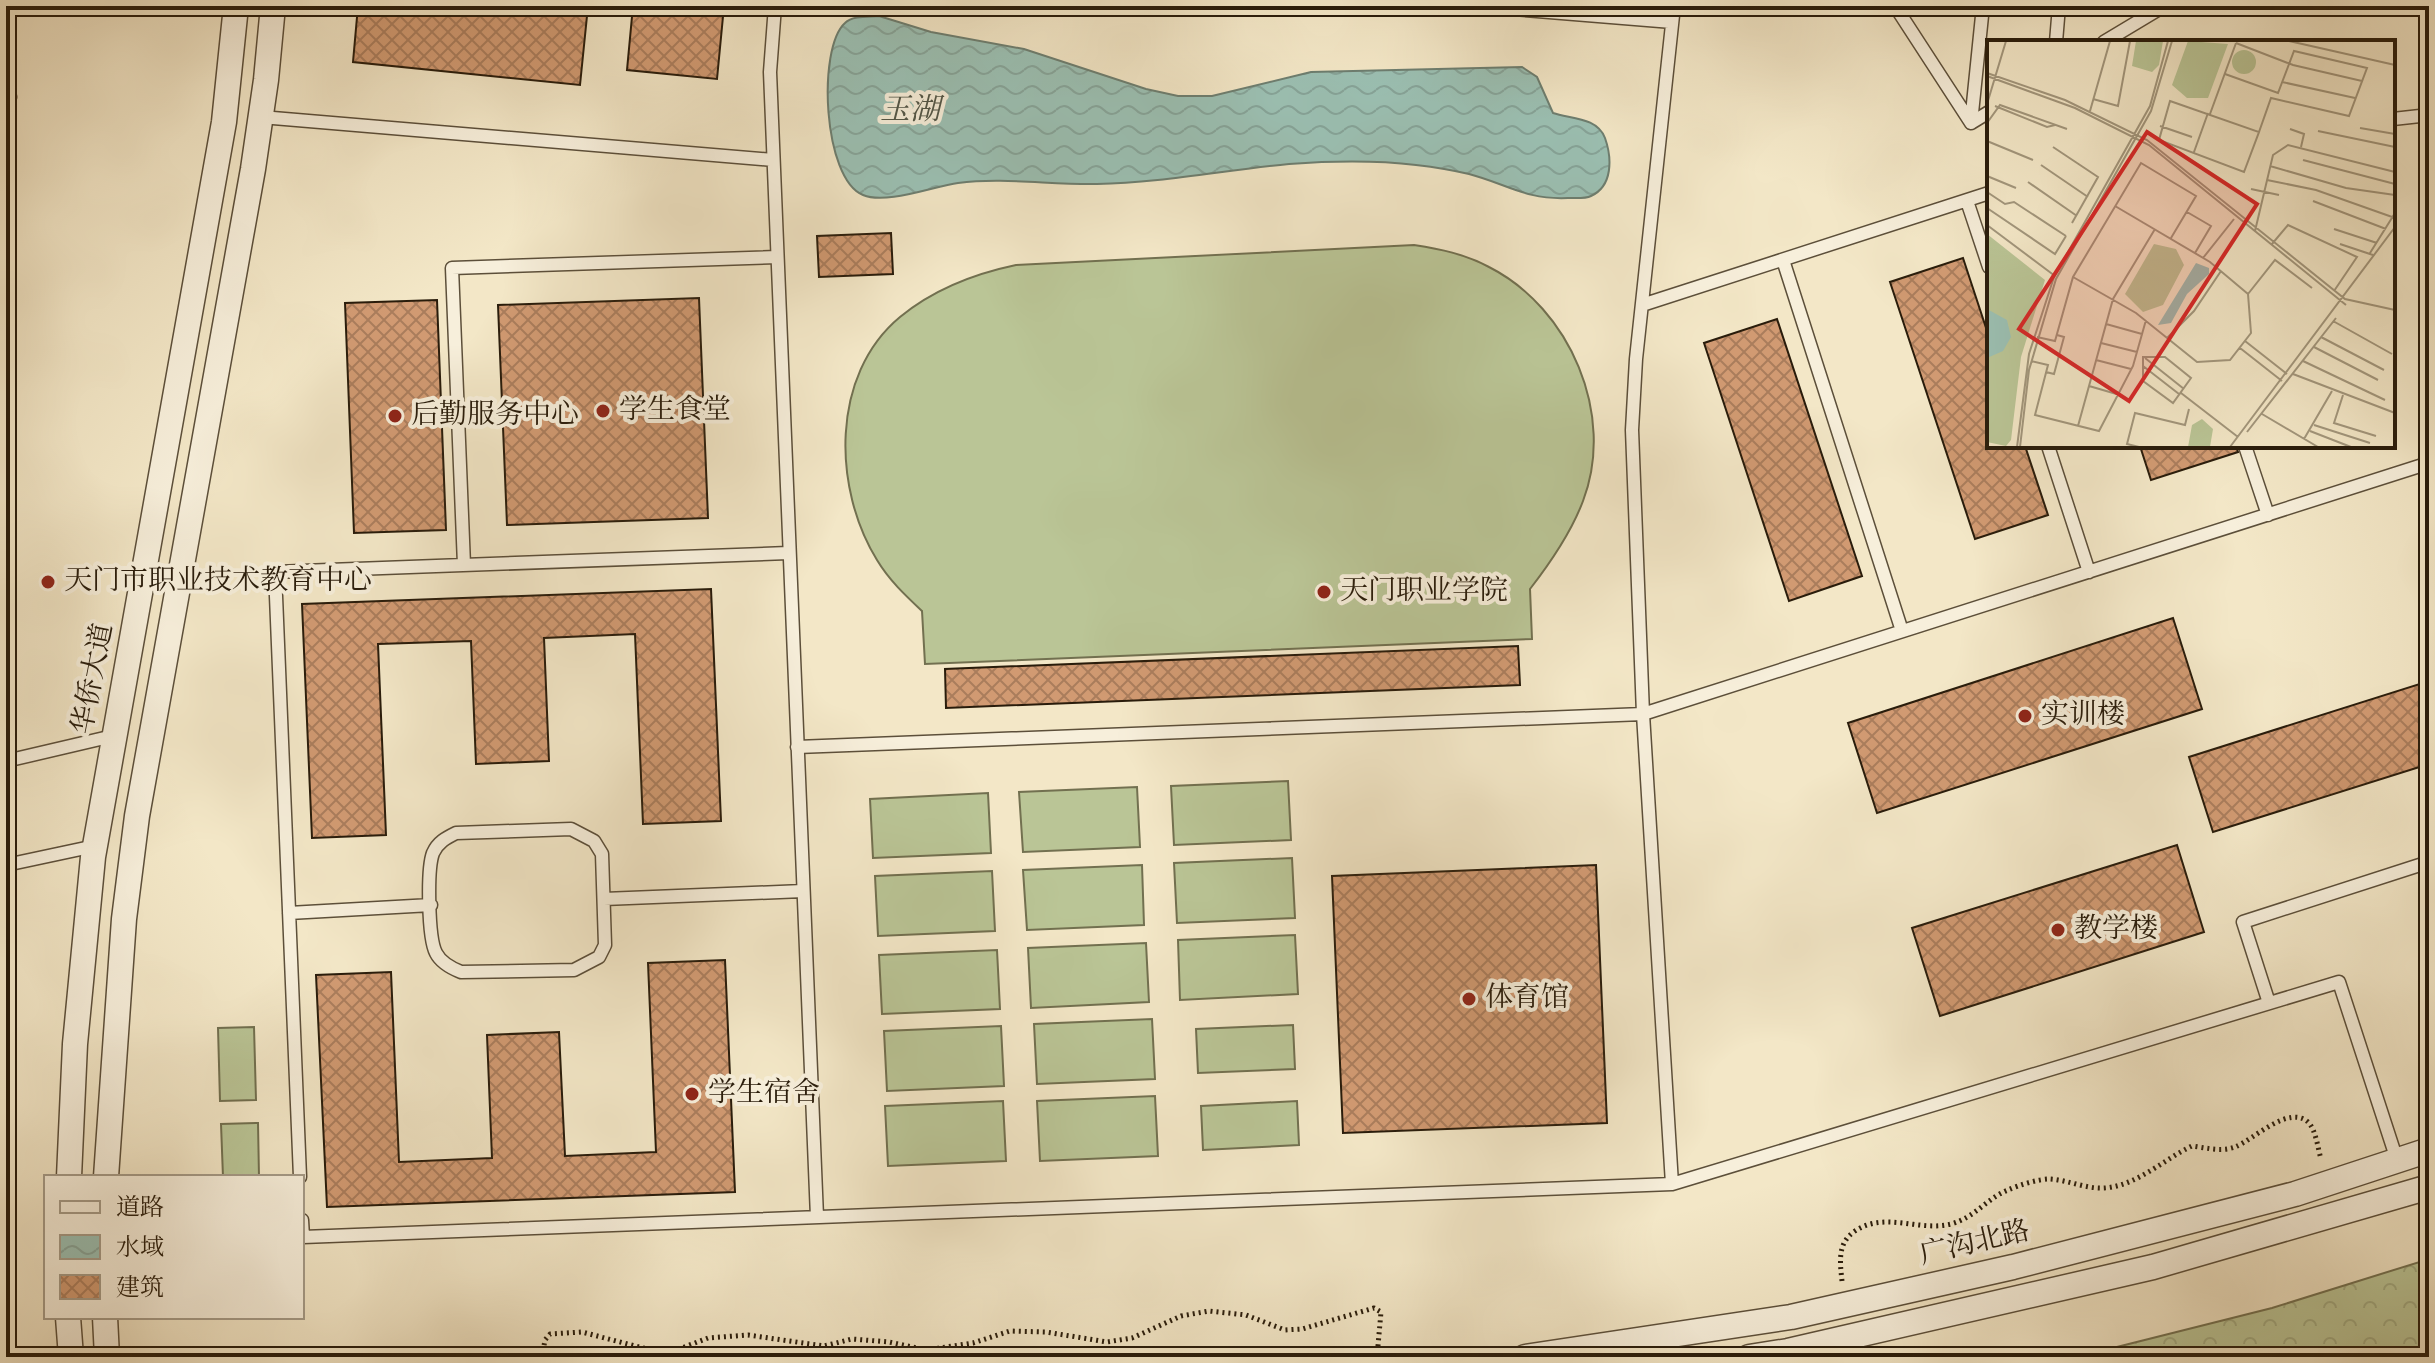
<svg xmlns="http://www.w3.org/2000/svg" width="2435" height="1363" font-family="'Sorts Mill Goudy','Noto Serif SC',serif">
<defs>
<pattern id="forest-crowns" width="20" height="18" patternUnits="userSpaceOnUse" patternTransform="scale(2)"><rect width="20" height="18" fill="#bac596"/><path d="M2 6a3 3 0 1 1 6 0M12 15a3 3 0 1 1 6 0" fill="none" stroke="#a0a980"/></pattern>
<pattern id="water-waves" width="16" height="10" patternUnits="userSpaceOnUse" patternTransform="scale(2)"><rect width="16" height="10" fill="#9bc0b3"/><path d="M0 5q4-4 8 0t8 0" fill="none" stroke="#86a499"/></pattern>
<pattern id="building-cross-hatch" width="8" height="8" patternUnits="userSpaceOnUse" patternTransform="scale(2)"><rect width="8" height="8" fill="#d19a72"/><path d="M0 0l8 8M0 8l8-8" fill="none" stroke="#aa7d5c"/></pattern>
</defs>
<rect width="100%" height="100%" fill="#f3e7c7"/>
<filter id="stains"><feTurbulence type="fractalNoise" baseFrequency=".0025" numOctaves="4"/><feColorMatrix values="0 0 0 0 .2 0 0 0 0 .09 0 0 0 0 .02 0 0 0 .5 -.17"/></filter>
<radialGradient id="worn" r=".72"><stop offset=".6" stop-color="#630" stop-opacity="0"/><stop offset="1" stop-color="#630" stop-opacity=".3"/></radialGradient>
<path fill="url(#forest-crowns)" stroke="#727050" stroke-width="2" d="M 2429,1259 L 2429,1357 L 2077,1357 L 2272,1308 Z"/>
<path fill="#bac596" stroke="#727050" stroke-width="2" d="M 1414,245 C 1440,249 1465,254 1489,267 C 1570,308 1616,415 1583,501 C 1571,533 1551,562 1530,589 L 1532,639 L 925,664 L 922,611 C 905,595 889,580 877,560 C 833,489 830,375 900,317 C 934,289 973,274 1016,265 Z
M 1288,781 L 1291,840 L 1174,845 L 1171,786 Z
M 1137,787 L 1140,847 L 1023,852 L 1019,792 Z
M 988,793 L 991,853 L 873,858 L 870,799 Z
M 1292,858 L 1295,918 L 1177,923 L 1174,863 Z
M 1142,865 L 1144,925 L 1027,930 L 1023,870 Z
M 992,871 L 995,931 L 878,936 L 875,876 Z
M 1295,935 L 1298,994 L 1180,1000 L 1178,940 Z
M 1146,943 L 1149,1002 L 1031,1008 L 1028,948 Z
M 997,950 L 1000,1009 L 882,1014 L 879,955 Z
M 1152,1019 L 1155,1079 L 1037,1084 L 1034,1024 Z
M 1293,1025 L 1295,1069 L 1198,1073 L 1196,1029 Z
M 1001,1026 L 1004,1086 L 887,1091 L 884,1031 Z
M 254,1027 L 256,1100 L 220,1101 L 218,1028 Z
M 1155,1096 L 1158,1156 L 1040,1161 L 1037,1101 Z
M 1003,1101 L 1006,1161 L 888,1166 L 885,1106 Z
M 1297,1101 L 1299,1145 L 1203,1150 L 1201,1106 Z
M 258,1123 L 259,1177 L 223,1177 L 221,1124 Z"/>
<path fill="url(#water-waves)" stroke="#6d7e70" stroke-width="2" d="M 879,16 L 931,32 L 1024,49 L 1146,89 L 1178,96 L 1212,96 L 1311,72 L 1522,67 L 1537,77 L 1553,113 C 1571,119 1597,117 1605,138 C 1612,158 1613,186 1591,196 C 1585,199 1575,198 1568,198 C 1526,200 1507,184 1469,174 C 1452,170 1433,167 1416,165 C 1374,160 1330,161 1289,164 C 1225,170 1161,183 1097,184 C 1051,185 1003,177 958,183 C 934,186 886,205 863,195 C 823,179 817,48 845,23 C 853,15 869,17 879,16 Z"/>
<path fill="url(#building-cross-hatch)" stroke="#291c0b" stroke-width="2" d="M 358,6 L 588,6 L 580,85 L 353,62 Z
M 633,6 L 724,6 L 717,79 L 627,70 Z
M 891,233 L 893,274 L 819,277 L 817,236 Z
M 1963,258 L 1989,337 L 1989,446 L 2025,446 L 2048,515 L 1975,539 L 1890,282 Z
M 699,298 L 708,518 L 507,525 L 498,305 Z
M 437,300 L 446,530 L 354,533 L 345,303 Z
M 1777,319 L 1862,576 L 1789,601 L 1704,343 Z
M 2140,446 L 2236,446 L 2238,452 L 2151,480 Z
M 711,589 L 721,821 L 643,824 L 635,634 L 544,638 L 549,761 L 476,764 L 471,641 L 378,644 L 386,835 L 312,838 L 302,604 Z
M 2173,618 L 2202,709 L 1877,813 L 1848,723 Z
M 1518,646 L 1520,685 L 946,708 L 945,669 Z
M 2429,681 L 2429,764 L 2213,832 L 2189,757 Z
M 2177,845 L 2204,932 L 1940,1016 L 1912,928 Z
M 1596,865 L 1607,1123 L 1343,1133 L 1332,876 Z
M 725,960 L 735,1192 L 327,1207 L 316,975 L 391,972 L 399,1162 L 492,1158 L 487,1035 L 559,1032 L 565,1156 L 656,1152 L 648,963 Z"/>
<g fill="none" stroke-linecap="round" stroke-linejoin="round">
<defs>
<path id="service" d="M 775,6 L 770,72 L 817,1217
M 1476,6 L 1672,22
M 1895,6 L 1971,123
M 2056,42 L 2059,6
M 2104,42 L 2164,6
M 6,84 L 10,97
M 261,117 L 773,160
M 2393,119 L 2429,115
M 1971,123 L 1983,6
M 1971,123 L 1989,112
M 1967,201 L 1989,267
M 1783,260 L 1902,631
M 1642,305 L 1989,193
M 2048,446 L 2089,572
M 2245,446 L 2268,515
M 464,565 L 452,268 L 777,257
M 797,747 L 1643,714 L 2429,463
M 6,761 L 113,736
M 571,829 L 594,841 L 602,854 L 605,945 L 599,957 L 574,970 L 461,972 C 451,968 441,963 436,953 C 428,938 427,869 433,853 C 438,842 446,838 456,833 Z
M 6,865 L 95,846
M 604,899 L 803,891
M 289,913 L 431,905
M 2269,1003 L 2243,922 L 2429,862
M 300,1177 L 275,572 L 788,553
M 1672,1184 L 1643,714 L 1632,430 L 1636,359 L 1674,6
M 302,1220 L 303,1237 L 1672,1184 L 2339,982 L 2397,1160"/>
<path id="minor" d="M 69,1177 L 75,1044 L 93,857 L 224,122 L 236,6
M 106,1177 L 124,919 L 137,816 L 253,169 L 266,80 L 273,6
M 68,1317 L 71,1357
M 105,1317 L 107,1357
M 1525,1357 L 1791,1317 L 2013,1267 L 2295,1194 L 2429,1150
M 1749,1357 L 1788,1351 L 2153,1267 L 2429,1187"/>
</defs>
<use href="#service" stroke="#5c4f3a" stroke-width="15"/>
<use href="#minor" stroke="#5c4f3a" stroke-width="27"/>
<path stroke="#291c0b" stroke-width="5" stroke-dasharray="2 4" stroke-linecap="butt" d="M 1842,1281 C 1840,1262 1837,1243 1855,1231 C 1885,1211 1919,1232 1951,1224 C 1976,1217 1987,1198 2008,1190 C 2019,1185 2038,1179 2050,1179 C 2068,1180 2086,1189 2104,1188 C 2137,1186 2164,1159 2192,1146 C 2207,1148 2221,1152 2235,1147 C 2253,1140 2290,1103 2309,1123 C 2316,1131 2318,1149 2321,1159
M 542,1357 L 545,1340 L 550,1334 L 582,1332 L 643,1348 L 671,1352 L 708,1338 L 748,1335 L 824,1346 L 852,1339 L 889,1342 L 926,1350 L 973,1343 L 1010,1331 L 1046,1332 L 1107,1342 L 1132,1338 L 1181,1316 L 1209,1311 L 1246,1315 L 1285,1330 L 1302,1329 L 1374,1308 L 1381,1312 L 1377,1357"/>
<use href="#service" stroke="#f7efdb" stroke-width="12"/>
<use href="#minor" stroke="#f7efdb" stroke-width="24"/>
</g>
<g fill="#8f2418" stroke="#f7efdb" stroke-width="3">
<circle cx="603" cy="411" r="8"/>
<circle cx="395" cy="416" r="8"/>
<circle cx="48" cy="582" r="8"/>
<circle cx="1324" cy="592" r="8"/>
<circle cx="2025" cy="716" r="8"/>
<circle cx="2058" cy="930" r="8"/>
<circle cx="1469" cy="999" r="8"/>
<circle cx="692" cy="1094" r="8"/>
</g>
<g text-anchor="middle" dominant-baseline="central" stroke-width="8" stroke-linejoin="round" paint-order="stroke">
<g font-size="28" fill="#291c0b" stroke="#f7efdb" text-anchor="start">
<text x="619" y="411">学生食堂</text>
<text x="411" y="416">后勤服务中心</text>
<text x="64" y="582">天门市职业技术教育中心</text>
<text x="1340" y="592">天门职业学院</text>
<text x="2041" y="716">实训楼</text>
<text x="2074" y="930">教学楼</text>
<text x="1485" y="999">体育馆</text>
<text x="708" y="1094">学生宿舍</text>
</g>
<g font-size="28" fill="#291c0b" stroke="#f7efdb">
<text transform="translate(94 679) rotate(-79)">华侨大道</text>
<text transform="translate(1975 1244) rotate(-13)">广沟北路</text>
</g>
<g font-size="30" font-style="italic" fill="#515546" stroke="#f7efdb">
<text x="910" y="111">玉湖</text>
</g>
</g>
<g transform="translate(1987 40)">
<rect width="408" height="408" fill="#f3e7c7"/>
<path d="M 0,194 L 58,240 L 34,317 L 24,400 L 19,406 L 0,402 Z" fill="#bac596"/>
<path d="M 149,1 L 176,1 L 172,25 L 165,32 L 145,26 ZM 201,1 L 241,4 L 221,58 L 200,58 L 185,45 ZM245 22a12 12 0 1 1 24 0a12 12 0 1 1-24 0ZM 167,204 L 189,209 L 197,225 L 176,265 L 156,272 L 138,254 ZM 215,379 L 226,389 L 223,407 L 201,407 L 205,385 Z" fill="#bac596"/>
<path d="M 209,223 L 222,228 L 222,234 L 200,254 L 184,283 L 171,285 ZM 0,269 L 20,280 L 24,297 L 16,311 L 0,318 Z" fill="#9bc0b3"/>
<path fill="none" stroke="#a2967c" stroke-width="2" d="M 302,1 L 408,25M 249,3 L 306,25 L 375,41M 0,33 L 78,60 L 160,100 L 358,259 L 408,270M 238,34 L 291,53 L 307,11 L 380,28 L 362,76 L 284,58 L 272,92M 0,36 L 88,68 L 162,105 L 359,265M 295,42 L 368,58M 106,59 L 131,66 L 143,1M 183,61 L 272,92 L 257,132 L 172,100 ZM 0,64 L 19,1M 8,66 L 60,87 L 68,85M 103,71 L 123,1M 223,74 L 249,3M 0,83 L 13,65 L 80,89M 173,86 L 205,97M 373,88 L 408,94M 303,89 L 317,94 L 314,107M 331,91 L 408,107M 0,101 L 46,120M 66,107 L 111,137 L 85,183M 207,112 L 221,73M 316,120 L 408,144M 54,125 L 101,157M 283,126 L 359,148 L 408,155M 0,136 L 29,148M 280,140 L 329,150 L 408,178M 41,142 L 90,176M 264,149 L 292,155M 0,152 L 18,164 L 27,162 L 79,196M 326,161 L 399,189M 0,168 L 68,214 L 79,196M 200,172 L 224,186 L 208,213M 0,185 L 68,236M 347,189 L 390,203M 268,191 L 286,115 L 301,105 L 408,132M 285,204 L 301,185 L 370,217 L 347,251M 353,204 L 386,215M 383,213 L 408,173M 216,218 L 247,179M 86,237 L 149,273 L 210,322 L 243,320 L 264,293 L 261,254 L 223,222 L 128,166M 261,254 L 288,220 L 325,248M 346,281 L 405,314M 119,284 L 155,294M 50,297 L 68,301 L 86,237 L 154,123 L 209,156 L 184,198M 334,297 L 397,330M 180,298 L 207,271 L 234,231M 258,301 L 300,334M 114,303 L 150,312M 327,307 L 391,340M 253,308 L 295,341M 156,317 L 178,317 L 204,338 L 186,363 L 156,341 ZM 158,318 L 197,349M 109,320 L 144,329M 44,321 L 61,325 L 48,375 L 112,391 L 146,326 L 159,280M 316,321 L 398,360M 156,326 L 192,354M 59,332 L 67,334 L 77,297 L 70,295M 306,334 L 408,373M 102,346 L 133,355M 194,353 L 251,397M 356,355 L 347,383 L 389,396M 275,374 L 331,407M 327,385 L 383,403M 91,386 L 126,259 L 168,189M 323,391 L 364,407M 260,392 L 349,278M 317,399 L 345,351M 30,407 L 42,314 L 67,237 L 163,66 L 181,1M 33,407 L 42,330 L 69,239 L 164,71 L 185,1M 152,407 L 140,404 L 148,373 L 198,385 L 202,369M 243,407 L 408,187"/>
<path fill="#d62828" fill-opacity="0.15" stroke="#d62828" stroke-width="4" d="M 160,92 L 270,164 L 142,361 L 32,289 Z"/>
<rect width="408" height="408" fill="none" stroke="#291c0b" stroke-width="4"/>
</g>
<rect width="2435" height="1363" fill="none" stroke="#f3e7c7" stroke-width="32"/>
<rect x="8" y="8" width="2419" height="1347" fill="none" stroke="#291c0b" stroke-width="4"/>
<rect x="16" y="16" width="2403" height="1331" fill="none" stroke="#291c0b" stroke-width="2"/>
<rect x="44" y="1175" width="260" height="144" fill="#f7efdb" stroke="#a59b88" stroke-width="2"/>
<rect x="60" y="1201" width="40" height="12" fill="#f7efdb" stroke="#a59b88" stroke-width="2"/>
<text x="116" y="1215" font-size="24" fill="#291c0b">道路</text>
<rect x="60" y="1235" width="40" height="24" fill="url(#water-waves)" stroke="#a59b88" stroke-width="2"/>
<text x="116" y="1255" font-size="24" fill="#291c0b">水域</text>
<rect x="60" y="1275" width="40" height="24" fill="url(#building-cross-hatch)" stroke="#a59b88" stroke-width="2"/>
<text x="116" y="1295" font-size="24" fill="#291c0b">建筑</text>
<rect width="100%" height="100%" filter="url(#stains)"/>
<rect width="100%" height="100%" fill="url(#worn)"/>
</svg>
